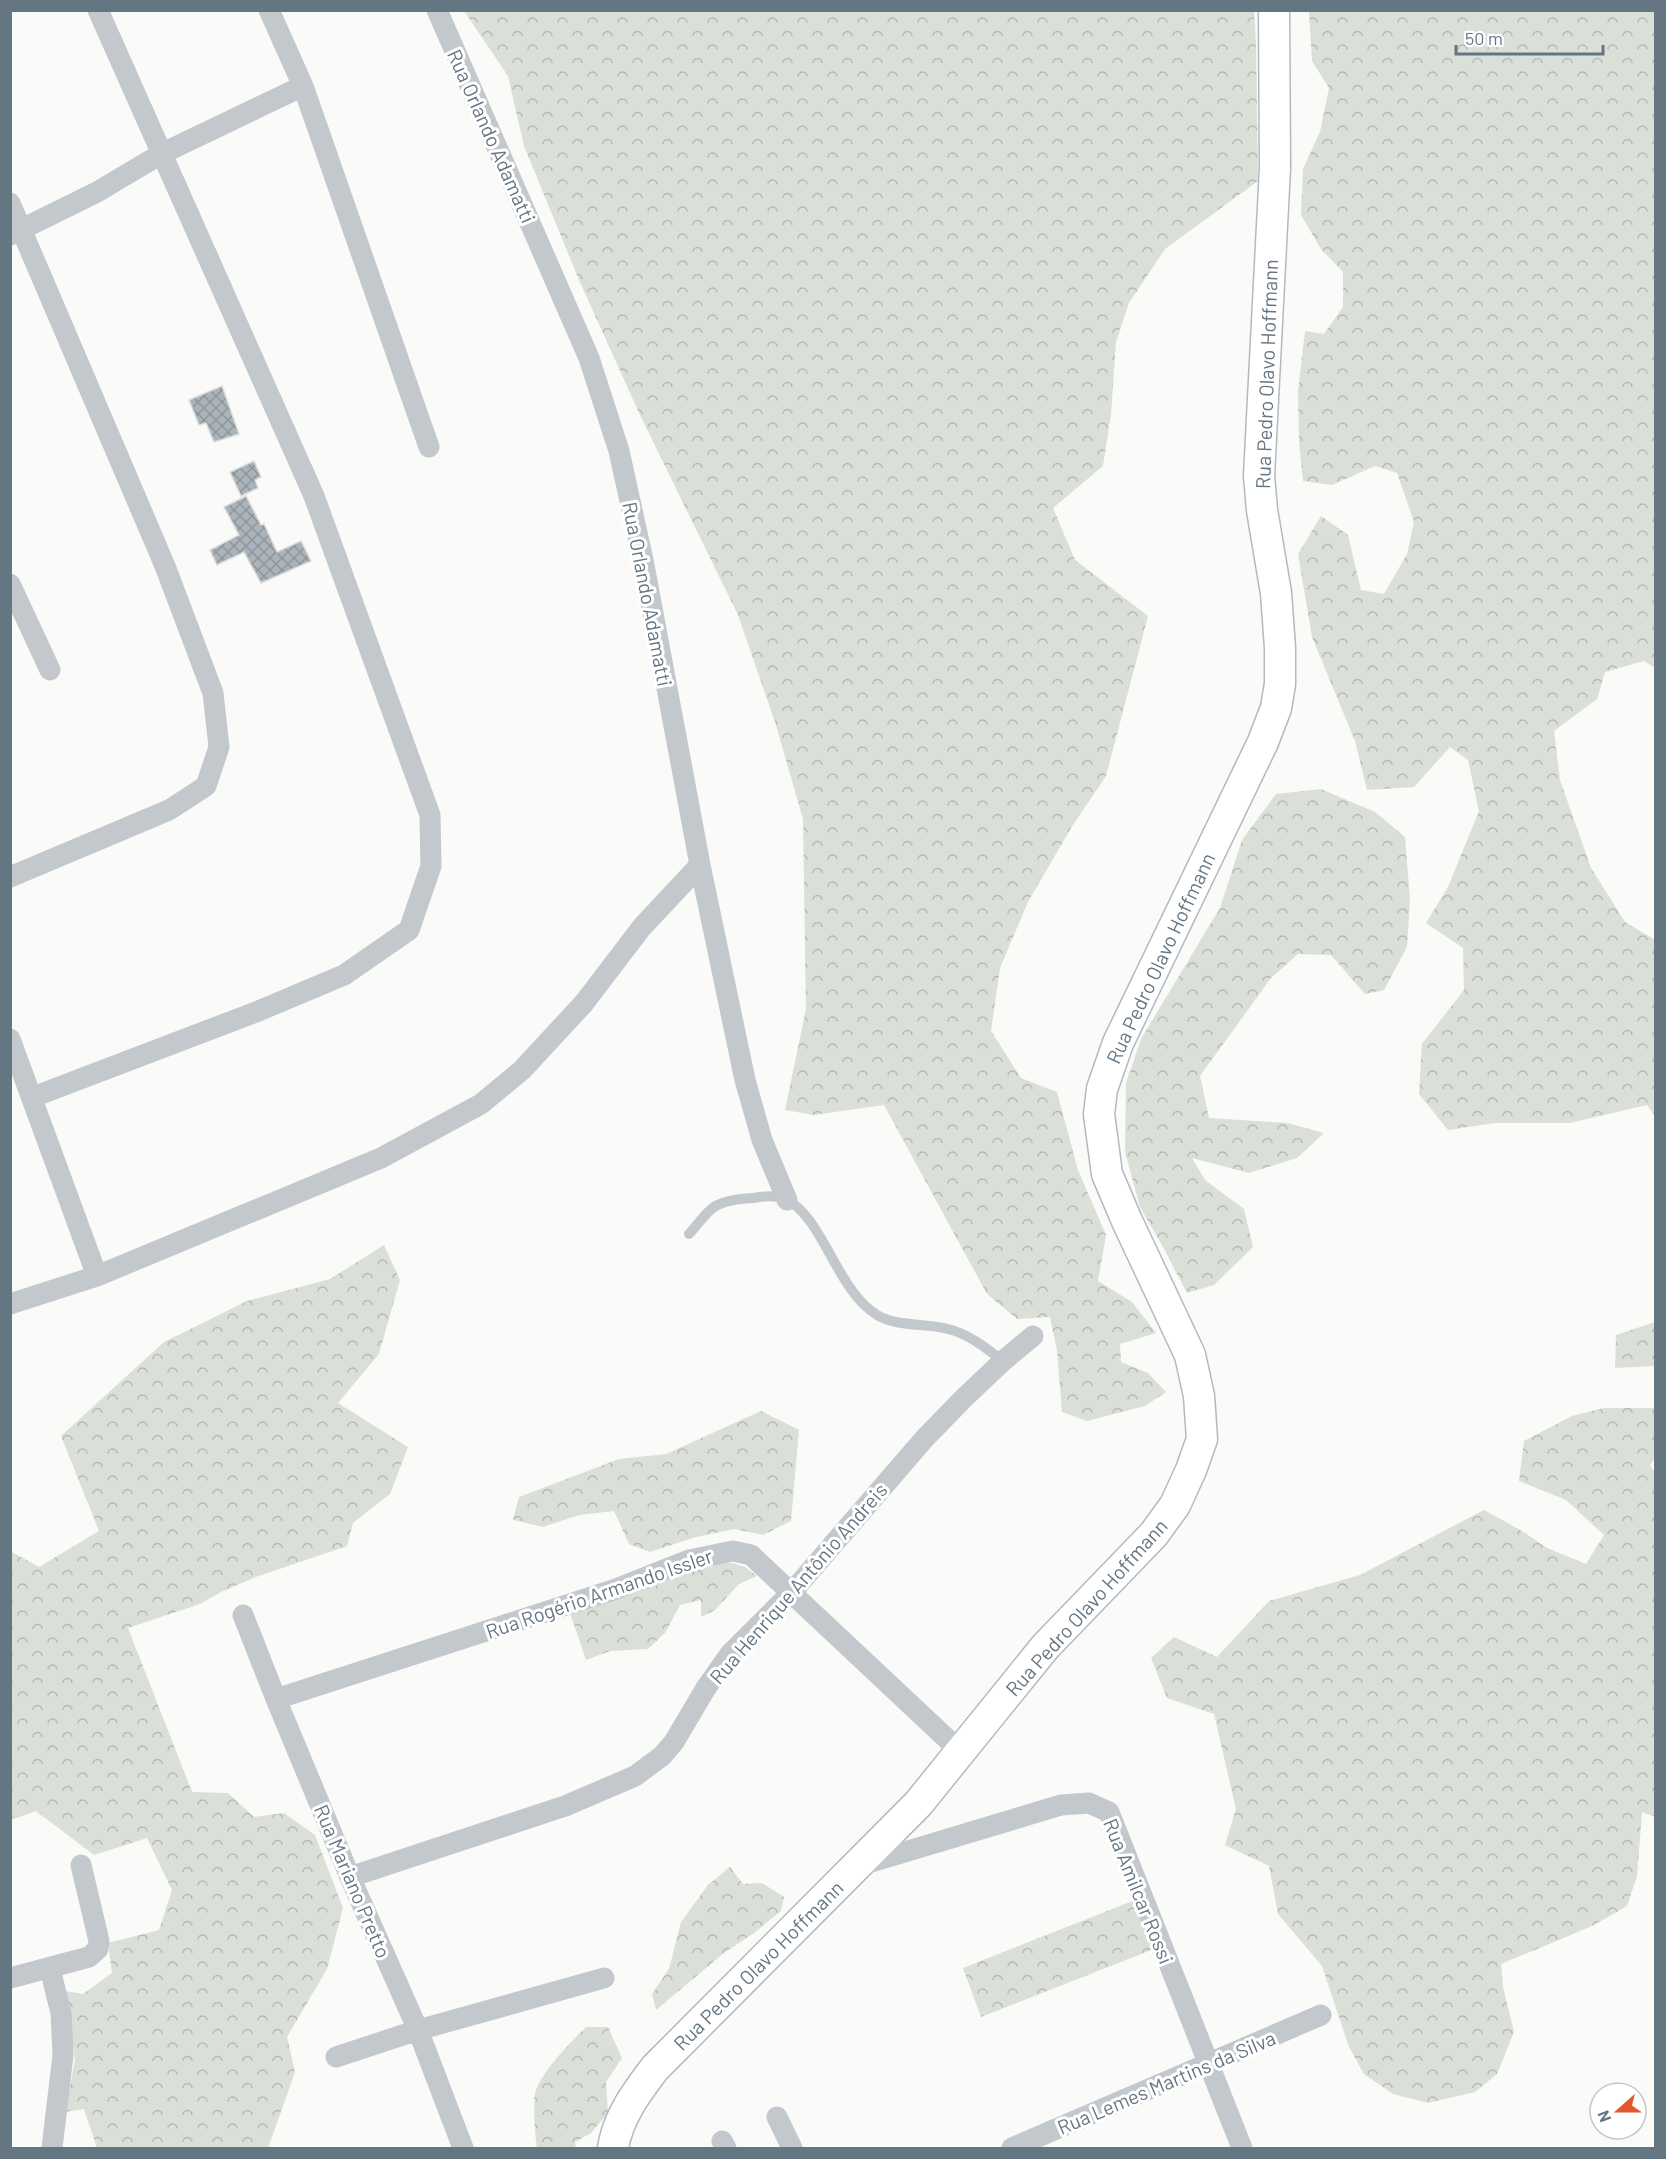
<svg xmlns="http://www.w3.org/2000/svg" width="1666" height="2159" font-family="Barlow,sans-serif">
<defs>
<pattern id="forest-crowns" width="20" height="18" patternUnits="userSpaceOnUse" patternTransform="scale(1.5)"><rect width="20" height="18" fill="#dadfd7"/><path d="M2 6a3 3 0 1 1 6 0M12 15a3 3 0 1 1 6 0" fill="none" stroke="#b4b9b4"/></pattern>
<pattern id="building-cross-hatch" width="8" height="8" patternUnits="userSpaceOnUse" patternTransform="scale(1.5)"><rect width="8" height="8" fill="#aab3b9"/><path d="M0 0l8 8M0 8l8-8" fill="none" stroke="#8e969c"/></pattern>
</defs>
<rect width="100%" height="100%" fill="#fafaf8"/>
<path fill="url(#forest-crowns)" d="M 464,11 L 1254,11 L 1256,43 L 1258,181 L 1165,249 L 1129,303 L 1116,342 L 1111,414 L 1103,466 L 1053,508 L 1075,560 L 1148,616 L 1106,776 L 1071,828 L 1028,902 L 1000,968 L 991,1031 L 1021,1078 L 1057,1092 L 1078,1170 L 1106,1235 L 1098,1281 L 1132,1302 L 1156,1333 L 1120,1344 L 1121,1362 L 1148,1373 L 1166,1392 L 1145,1406 L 1087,1421 L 1062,1412 L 1057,1351 L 1050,1317 L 1017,1319 L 987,1294 L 884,1105 L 814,1115 L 785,1110 L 806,1009 L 803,819 L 776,725 L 738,615 L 640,415 L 579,280 L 524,146 L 508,76 Z
M 1309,11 L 1655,11 L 1655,668 L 1644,661 L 1605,672 L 1597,699 L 1554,731 L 1560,780 L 1591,868 L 1625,922 L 1655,940 L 1655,1116 L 1647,1105 L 1570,1123 L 1495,1123 L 1448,1130 L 1419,1094 L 1422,1044 L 1464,990 L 1463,948 L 1426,923 L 1448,887 L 1479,811 L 1468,760 L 1450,747 L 1414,787 L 1367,790 L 1355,741 L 1312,637 L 1298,554 L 1321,516 L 1348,535 L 1361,590 L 1384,594 L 1407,554 L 1414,522 L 1397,473 L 1375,466 L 1332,485 L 1303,481 L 1299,442 L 1298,391 L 1305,331 L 1324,334 L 1343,307 L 1343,272 L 1321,249 L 1301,215 L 1303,169 L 1320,132 L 1329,88 L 1312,61 Z
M 1321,789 L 1375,812 L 1405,837 L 1410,899 L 1407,947 L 1384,990 L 1365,994 L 1331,955 L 1298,954 L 1271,978 L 1200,1076 L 1209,1118 L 1287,1123 L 1324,1133 L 1297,1158 L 1249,1173 L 1192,1158 L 1205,1180 L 1244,1209 L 1253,1247 L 1214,1285 L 1187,1293 L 1163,1247 L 1140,1207 L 1125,1152 L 1126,1083 L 1141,1039 L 1220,908 L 1242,840 L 1276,794 Z
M 384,1245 L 400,1280 L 379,1354 L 338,1403 L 408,1447 L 390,1494 L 353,1523 L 347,1546 L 256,1577 L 221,1592 L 200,1604 L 128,1628 L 192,1792 L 228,1793 L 254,1817 L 284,1813 L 315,1835 L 343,1908 L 327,1969 L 287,2037 L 295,2072 L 268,2148 L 97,2148 L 84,2109 L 65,2112 L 75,2060 L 65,1991 L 83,1994 L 112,1973 L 108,1943 L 159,1930 L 172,1890 L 147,1838 L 94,1855 L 36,1811 L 11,1820 L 10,1551 L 39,1567 L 99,1531 L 61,1436 L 164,1342 L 247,1301 L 330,1279 Z
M 1655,1322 L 1655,1366 L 1615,1368 L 1616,1335 Z
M 1604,1408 L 1655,1408 L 1655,1457 L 1650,1466 L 1656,1473 L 1655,1817 L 1642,1812 L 1637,1876 L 1627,1906 L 1592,1926 L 1501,1964 L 1503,1987 L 1514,2032 L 1497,2074 L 1475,2092 L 1428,2103 L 1393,2094 L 1364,2074 L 1349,2047 L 1322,1966 L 1278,1914 L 1269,1866 L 1225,1845 L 1236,1809 L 1214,1714 L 1167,1698 L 1151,1658 L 1174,1637 L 1217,1657 L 1269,1601 L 1360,1575 L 1484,1510 L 1522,1531 L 1547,1548 L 1586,1564 L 1604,1535 L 1566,1500 L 1519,1481 L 1524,1441 L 1572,1416 Z
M 761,1411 L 799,1430 L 791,1521 L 763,1535 L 735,1529 L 696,1537 L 650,1552 L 629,1544 L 614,1511 L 579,1515 L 543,1527 L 513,1520 L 519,1497 L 619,1459 L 666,1454 Z
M 732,1563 L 745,1567 L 757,1576 L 739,1584 L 715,1610 L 701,1617 L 701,1600 L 680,1605 L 665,1633 L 648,1649 L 610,1651 L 586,1660 L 570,1613 L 707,1564 Z
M 730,1867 L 743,1884 L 762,1883 L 784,1897 L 781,1911 L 754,1933 L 724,1953 L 656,2010 L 652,1994 L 669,1969 L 681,1922 L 708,1885 Z
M 1135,1900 L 1154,1949 L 981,2017 L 963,1968 Z
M 586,2027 L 608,2027 L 622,2058 L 606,2082 L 608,2113 L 591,2133 L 575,2142 L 576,2148 L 537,2148 C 535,2138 533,2102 535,2093 C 541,2072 571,2042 586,2027 Z"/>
<path fill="url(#building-cross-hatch)" stroke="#dcdcda" stroke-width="1.5" d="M 222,386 L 239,434 L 214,442 L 206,423 L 199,425 L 189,400 Z
M 254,461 L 261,477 L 255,480 L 258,488 L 241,496 L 230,472 Z
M 246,496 L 261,525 L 264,524 L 277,552 L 301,541 L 311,561 L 261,583 L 244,552 L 217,565 L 210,550 L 239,535 L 224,507 Z"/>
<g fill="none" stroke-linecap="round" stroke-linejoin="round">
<defs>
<path id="secondary" d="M 613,2148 C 618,2117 636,2093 655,2068 L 918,1804 L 1045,1647 L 1154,1534 L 1175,1505 L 1191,1470 L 1202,1439 L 1199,1396 L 1190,1355 L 1127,1221 L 1107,1174 L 1099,1114 L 1102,1089 L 1118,1043 L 1263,742 L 1276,708 L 1280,684 L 1280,648 L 1276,593 L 1262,510 L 1259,476 L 1275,168 L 1274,10"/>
</defs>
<use href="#secondary" stroke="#b3babf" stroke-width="33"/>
<path stroke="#c3c8cc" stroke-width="10" d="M 689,1234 C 697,1226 705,1213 714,1207 C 725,1200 741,1199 754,1198 C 764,1196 775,1195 785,1199 C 823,1216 836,1290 877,1315 C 897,1327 926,1323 948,1329 C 969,1334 986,1348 1003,1361"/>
<path stroke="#c3c8cc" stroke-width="21" d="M 269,10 L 303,86 L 429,447
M 437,10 L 589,358 L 619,451 L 643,560 L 700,865 L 745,1080 L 762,1140 L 787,1200
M 10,203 L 165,566 L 213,693 L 219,747 L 206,786 L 169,810 L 10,877
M 10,235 L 97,192 L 161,154 L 303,86
M 10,584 L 50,670
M 10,1039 L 97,1276
M 33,1097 L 256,1012 L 344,975 L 409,930 L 431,866 L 430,815 L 314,496 L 98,10
M 10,1304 L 97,1276 L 381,1158 L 481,1104 L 522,1070 L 584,1003 L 642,927 L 700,865
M 243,1615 L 276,1699 L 350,1877 L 418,2030 L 463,2148
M 276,1699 L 616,1589 L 689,1560 L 733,1551 L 751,1555 L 961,1752
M 858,1866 L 1061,1805 L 1089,1803 L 1109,1812 L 1242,2148
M 350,1877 L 565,1806 L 635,1776 L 662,1756 L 674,1742 L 706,1688 L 730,1654 L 792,1592 L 925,1438 L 964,1398 L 1003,1361 L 1033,1336
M 50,1969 L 61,2013 L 63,2055 L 52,2148
M 10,1978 L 89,1957 L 98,1949 L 99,1941 L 81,1865
M 336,2057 L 418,2030 L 604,1978
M 777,2117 L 792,2148
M 722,2141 L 726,2148
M 1012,2148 L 1321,2015"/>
<use href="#secondary" stroke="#fff" stroke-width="30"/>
</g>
<g text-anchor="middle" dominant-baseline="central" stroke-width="6" stroke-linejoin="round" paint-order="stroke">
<g font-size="20" fill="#657683" stroke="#fff">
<text transform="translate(492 136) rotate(66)">Rua Orlando Adamatti</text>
<text transform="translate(1266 374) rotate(-88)">Rua Pedro Olavo Hoffmann</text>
<text transform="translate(648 594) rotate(79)">Rua Orlando Adamatti</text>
<text transform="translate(1160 958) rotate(-65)">Rua Pedro Olavo Hoffmann</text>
<text transform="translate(798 1583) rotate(-49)">Rua Henrique Antônio Andreis</text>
<text transform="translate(599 1593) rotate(-19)">Rua Rogério Armando Issler</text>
<text transform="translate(1086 1607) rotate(-48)">Rua Pedro Olavo Hoffmann</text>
<text transform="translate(353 1881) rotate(67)">Rua Mariano Pretto</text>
<text transform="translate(1139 1891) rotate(68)">Rua Amilcar Rossi</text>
<text transform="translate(758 1965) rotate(-45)">Rua Pedro Olavo Hoffmann</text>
<text transform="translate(1166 2082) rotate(-23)">Rua Lemes Martins da Silva</text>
</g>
</g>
<rect width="1666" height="2159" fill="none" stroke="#657683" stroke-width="24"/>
<g transform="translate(1618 2111) rotate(249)"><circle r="28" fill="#ffffff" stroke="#c1c8cd" stroke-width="1.5"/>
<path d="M0-4.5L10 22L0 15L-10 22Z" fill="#e4572e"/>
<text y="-9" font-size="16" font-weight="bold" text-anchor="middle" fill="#657683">N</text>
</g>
<path d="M1456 45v9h147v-9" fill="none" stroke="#657683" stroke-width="3"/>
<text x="1465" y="45" font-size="18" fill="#657683" stroke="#ffffff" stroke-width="4.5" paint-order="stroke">50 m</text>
</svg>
